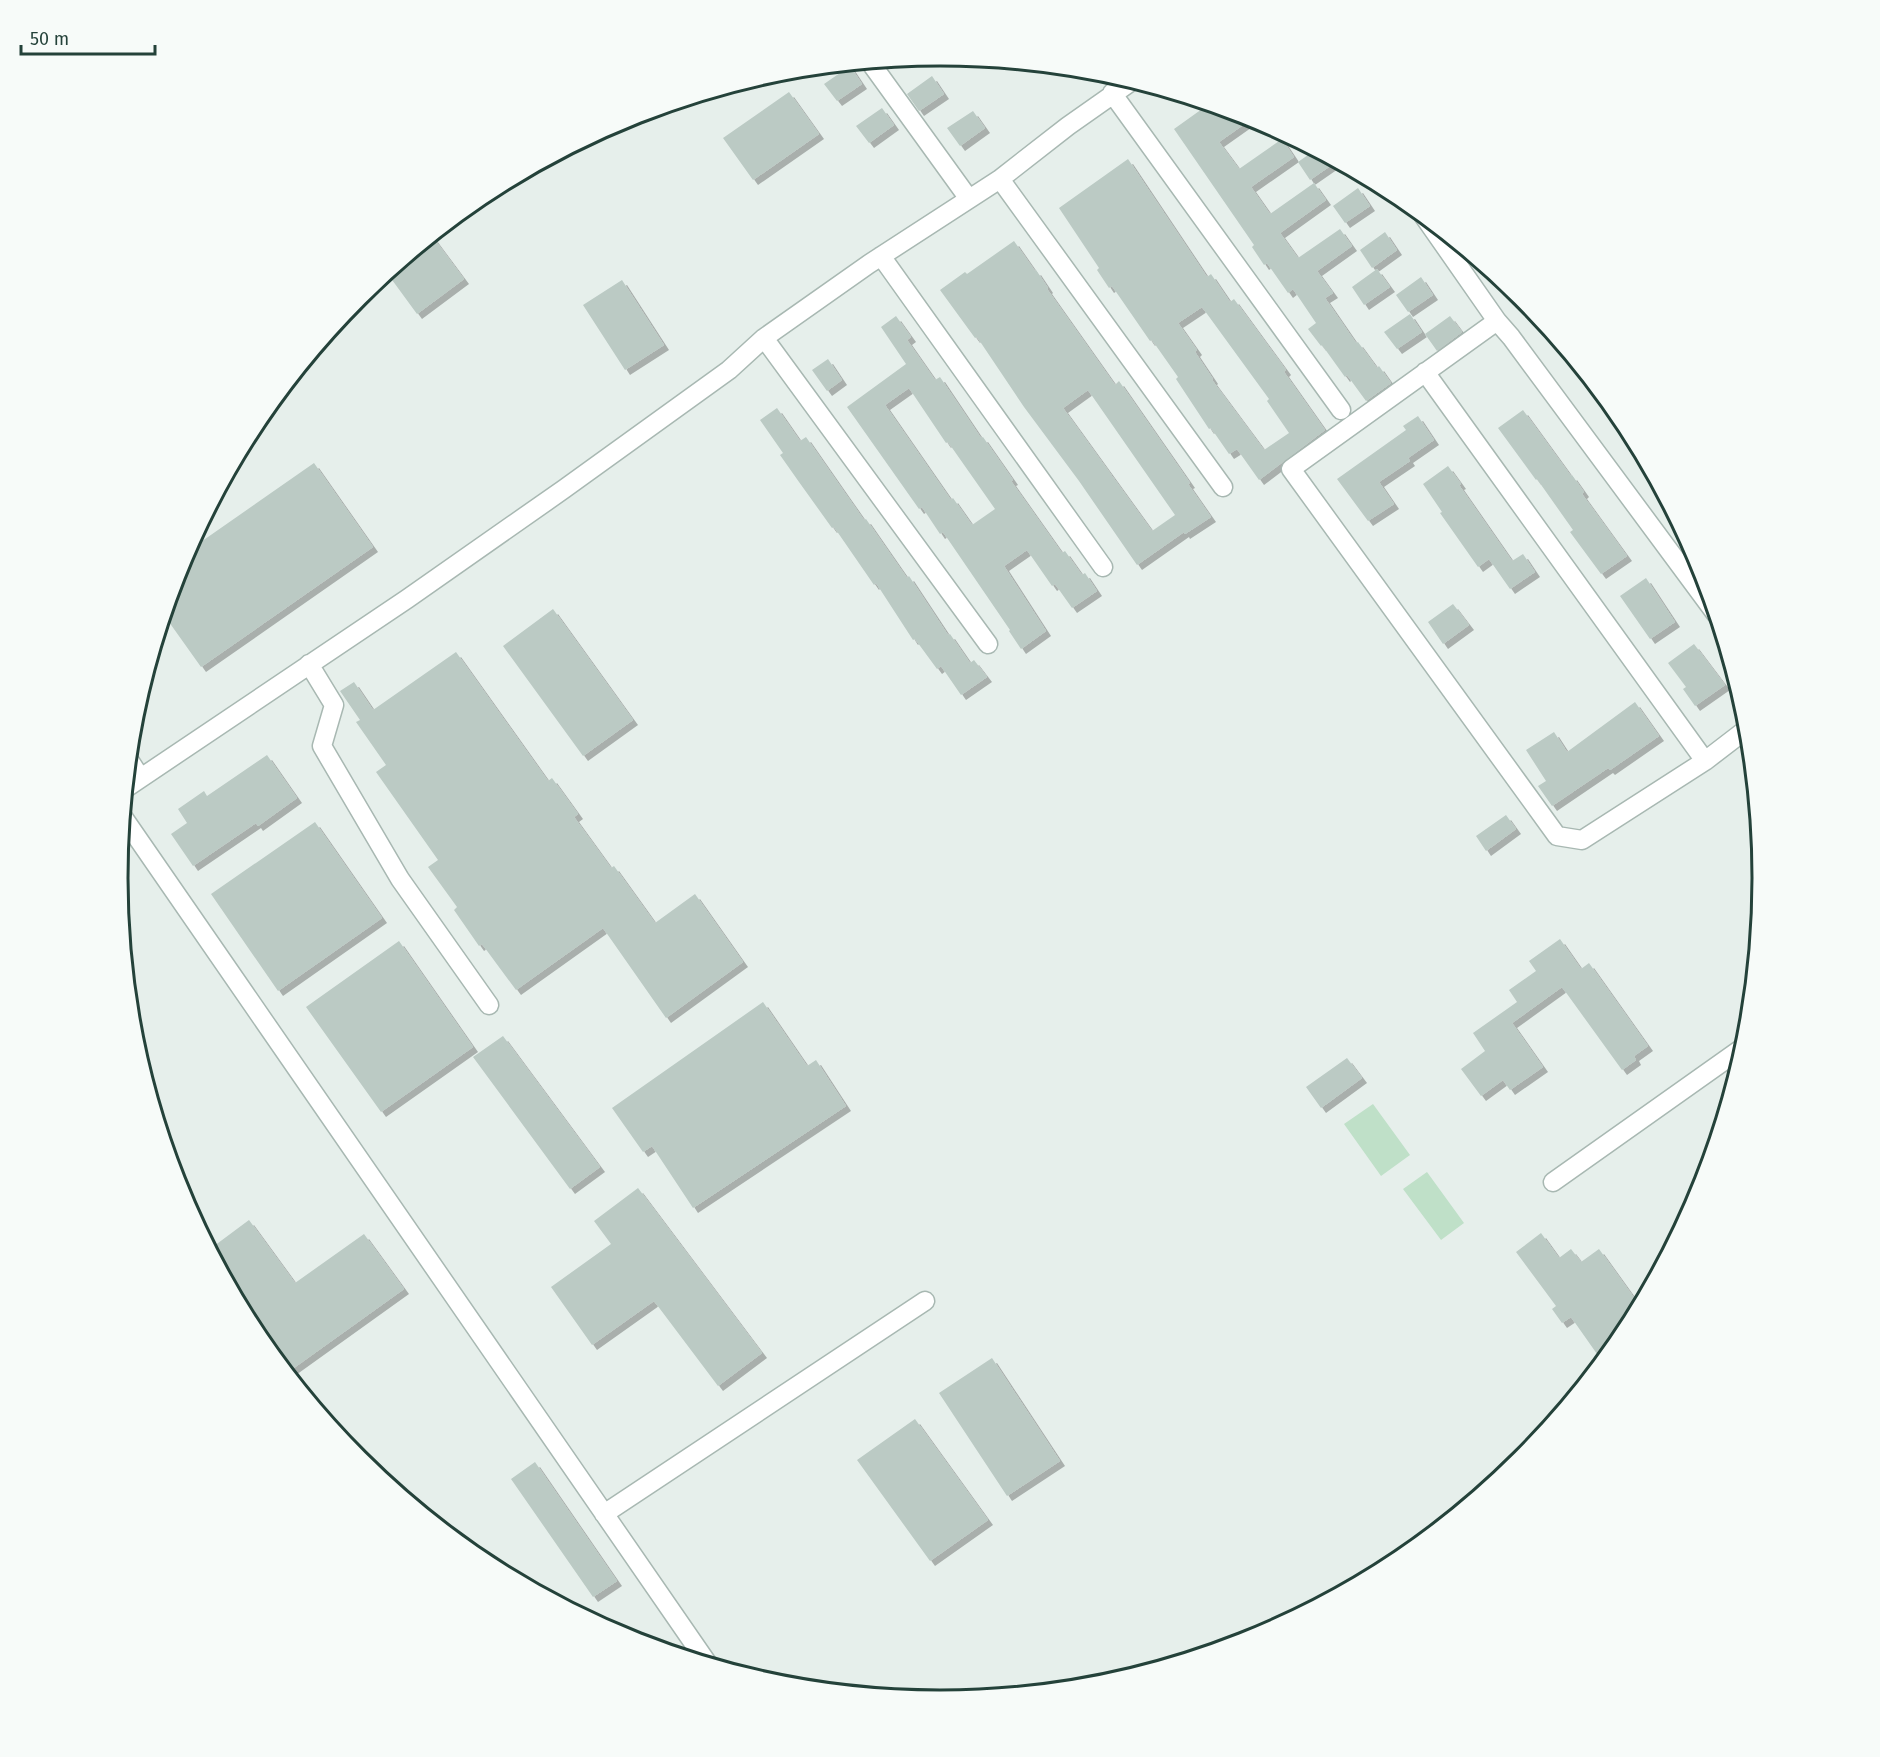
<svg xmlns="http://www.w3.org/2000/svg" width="1880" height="1757" font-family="'Fira Sans',sans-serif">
<defs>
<filter id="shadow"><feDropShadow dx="5" dy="5" stdDeviation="0" flood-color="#0004"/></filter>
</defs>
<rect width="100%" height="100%" fill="#e6efeb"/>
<path fill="#bfe0c8" d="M 1373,1104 L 1410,1155 L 1381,1176 L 1344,1124 Z
M 1427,1172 L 1464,1223 L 1441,1240 L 1403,1189 Z"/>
<path fill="#bbcac4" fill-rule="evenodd" filter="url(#shadow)" d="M 850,66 L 862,84 L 837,101 L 824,84 Z
M 932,76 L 944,94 L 919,111 L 907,94 Z
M 789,92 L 819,134 L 753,180 L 723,138 Z
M 1209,104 L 1253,118 L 1219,142 L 1239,169 L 1282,139 L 1294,157 L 1251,187 L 1270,214 L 1314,183 L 1326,200 L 1280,233 L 1298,258 L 1340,229 L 1352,246 L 1317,271 L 1333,293 L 1325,298 L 1356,343 L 1358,342 L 1377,368 L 1379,366 L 1391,383 L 1366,401 L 1347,375 L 1345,377 L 1322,345 L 1321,346 L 1308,329 L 1316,323 L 1293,289 L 1288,293 L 1267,263 L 1264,265 L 1252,247 L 1254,245 L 1174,129 Z
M 882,108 L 894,125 L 869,143 L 856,126 Z
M 973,111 L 985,128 L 960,146 L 947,128 Z
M 1315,150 L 1336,162 L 1310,180 L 1298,162 Z
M 1128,159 L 1207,277 L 1211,274 L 1230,302 L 1234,299 L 1286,370 L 1284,372 L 1325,430 L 1259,480 L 1237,449 L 1229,454 L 1211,428 L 1209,429 L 1176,379 L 1178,377 L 1152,340 L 1150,341 L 1112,286 L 1109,288 L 1097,270 L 1099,268 L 1059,208 ZM 1202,307 L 1269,399 L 1267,401 L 1289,433 L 1264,450 L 1212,380 L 1213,379 L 1195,352 L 1197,350 L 1178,323 Z
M 1358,188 L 1370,206 L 1345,223 L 1333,206 Z
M 1385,232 L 1397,250 L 1372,268 L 1360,250 Z
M 432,236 L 464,279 L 417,314 L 387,273 Z
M 1014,241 L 1035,271 L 1036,270 L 1048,288 L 1047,289 L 1115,385 L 1119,381 L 1190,483 L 1188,484 L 1211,517 L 1185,534 L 1184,532 L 1137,565 L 1079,481 L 1024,407 L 977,337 L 975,338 L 940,290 L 965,272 L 967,274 ZM 1088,390 L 1175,515 L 1152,531 L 1063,408 Z
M 1377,269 L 1390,287 L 1364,305 L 1352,287 Z
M 1421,277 L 1433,295 L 1408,312 L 1396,295 Z
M 622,280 L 664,345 L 625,370 L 583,305 Z
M 1410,314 L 1422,332 L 1397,349 L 1384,332 Z
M 896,316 L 911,337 L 907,340 L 935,380 L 940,377 L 981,438 L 983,437 L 1013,480 L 1011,481 L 1062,553 L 1065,551 L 1082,575 L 1085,573 L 1097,591 L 1072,608 L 1055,584 L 1052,586 L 1027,550 L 1004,566 L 1046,631 L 1021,649 L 1009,631 L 1010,630 L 943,532 L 940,534 L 922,507 L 919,509 L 847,407 L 906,364 L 881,327 ZM 909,388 L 946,443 L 948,442 L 995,509 L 972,525 L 953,498 L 951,500 L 885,405 Z
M 1450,316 L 1462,332 L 1437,351 L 1425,334 Z
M 828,359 L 842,380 L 827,391 L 812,370 Z
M 777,408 L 800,441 L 806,437 L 845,493 L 864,520 L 866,519 L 907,578 L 909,576 L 948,635 L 950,634 L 970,663 L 974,660 L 987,677 L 961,695 L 941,666 L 937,669 L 915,639 L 913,640 L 876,583 L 874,585 L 834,527 L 832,528 L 799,482 L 780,455 L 783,453 L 760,420 Z
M 1523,410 L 1571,476 L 1572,475 L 1584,492 L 1582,494 L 1627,556 L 1601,574 L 1570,532 L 1573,530 L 1537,479 L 1536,480 L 1498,428 Z
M 1418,416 L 1434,440 L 1408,458 L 1410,461 L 1379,482 L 1394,504 L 1368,521 L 1337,479 L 1406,430 L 1403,426 Z
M 314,463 L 373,547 L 201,667 L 164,615 L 180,563 L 185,553 Z
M 1448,466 L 1461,484 L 1459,485 L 1512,561 L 1523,554 L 1535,572 L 1510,589 L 1489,559 L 1478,567 L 1440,513 L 1442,512 L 1423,484 Z
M 1646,578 L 1675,622 L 1650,639 L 1620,596 Z
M 1453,604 L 1469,625 L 1443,644 L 1428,622 Z
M 553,609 L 633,720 L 583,756 L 503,646 Z
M 1694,644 L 1725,685 L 1695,706 L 1683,689 L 1686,687 L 1668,663 Z
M 456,652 L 548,781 L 552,778 L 578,814 L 574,817 L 611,868 L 614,866 L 655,923 L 695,894 L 743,962 L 666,1018 L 603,928 L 516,990 L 482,944 L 479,946 L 454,910 L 457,907 L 428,867 L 438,860 L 376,772 L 386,765 L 356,722 L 360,720 L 340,691 L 354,682 L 373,710 Z
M 1635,702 L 1659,736 L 1610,770 L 1608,768 L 1552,806 L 1538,786 L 1546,781 L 1526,750 L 1554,732 L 1567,752 Z
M 267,755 L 297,798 L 258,826 L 256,823 L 193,866 L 171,834 L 187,823 L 178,809 L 204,791 L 207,796 Z
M 1506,815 L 1516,829 L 1486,851 L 1476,836 Z
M 315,822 L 382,918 L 278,991 L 211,894 Z
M 1560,939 L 1581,969 L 1589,963 L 1648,1046 L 1634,1056 L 1636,1060 L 1622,1070 L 1562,987 L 1512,1023 L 1543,1067 L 1510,1090 L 1503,1080 L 1481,1096 L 1461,1069 L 1485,1051 L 1473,1033 L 1517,1002 L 1509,990 L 1536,971 L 1529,961 Z
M 399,941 L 473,1047 L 381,1112 L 306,1007 Z
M 763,1002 L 807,1066 L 816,1060 L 846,1106 L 693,1208 L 652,1146 L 643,1152 L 612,1108 Z
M 503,1036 L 600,1167 L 570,1189 L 473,1057 Z
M 1347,1058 L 1362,1078 L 1321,1108 L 1306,1087 Z
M 638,1188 L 762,1353 L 718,1386 L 654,1301 L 592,1345 L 551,1287 L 611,1244 L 594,1221 Z
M 249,1220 L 295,1283 L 364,1234 L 404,1289 L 291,1370 L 251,1315 L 255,1312 L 210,1249 Z
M 1541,1233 L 1559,1258 L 1571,1249 L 1581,1262 L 1599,1249 L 1640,1306 L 1624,1336 L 1612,1351 L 1597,1354 L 1571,1317 L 1562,1323 L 1552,1309 L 1556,1306 L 1516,1252 Z
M 992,1358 L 1060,1461 L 1007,1496 L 939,1393 Z
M 915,1419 L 988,1520 L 930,1561 L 857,1460 Z
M 535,1462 L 617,1581 L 593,1597 L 511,1479 Z"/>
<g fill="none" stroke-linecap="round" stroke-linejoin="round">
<defs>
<path id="minor" d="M 870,62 L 969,199
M 1112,93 L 1341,410
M 1000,179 L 1223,487
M 1423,215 L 1497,321 L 1511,337 L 1716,614
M 881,256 L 1103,567
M 1497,321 L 1291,469 L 1557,836 L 1582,840 L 1705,761 L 1748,728
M 764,338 L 988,644
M 1425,372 L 1705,761
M 309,664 L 334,705 L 322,746 L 400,879 L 489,1005
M 129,760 L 140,777
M 126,788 L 407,599 L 564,489 L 729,370 L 764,338 L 869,264 L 1000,179 L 1068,126 L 1132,81
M 123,817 L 708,1664
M 1553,1182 L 1745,1046
M 604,1514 L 925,1301"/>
</defs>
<use href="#minor" stroke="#a8b8b2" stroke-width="21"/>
<use href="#minor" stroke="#fff" stroke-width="18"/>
</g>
<path d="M0 0H1880V1757H0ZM128 878a812 812 0 1 1 1624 0a812 812 0 1 1-1624 0Z" fill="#f7fbf9" fill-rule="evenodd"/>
<path fill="none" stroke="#24423a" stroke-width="3" d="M128 878a812 812 0 1 1 1624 0a812 812 0 1 1-1624 0Z"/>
<path d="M21 45v9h134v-9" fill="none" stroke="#24423a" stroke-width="3"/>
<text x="30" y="45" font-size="18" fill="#24423a" stroke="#f7fbf9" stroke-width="4.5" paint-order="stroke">50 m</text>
</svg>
